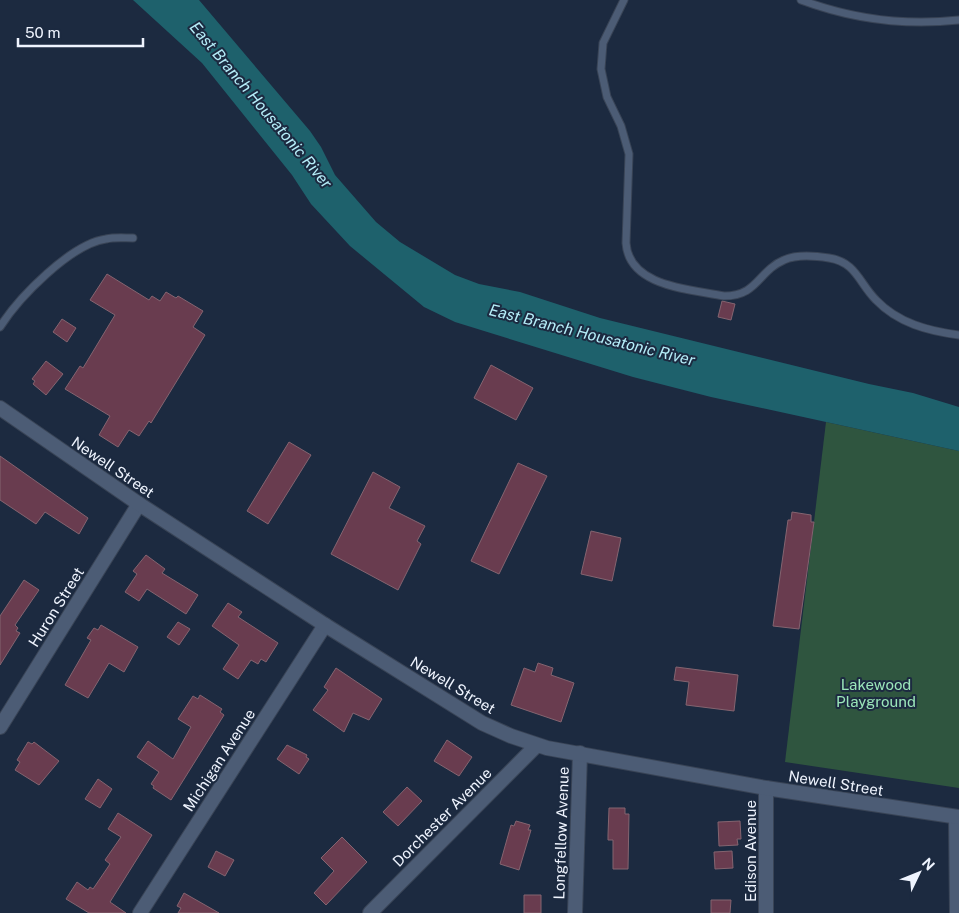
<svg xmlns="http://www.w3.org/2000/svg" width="959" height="913" font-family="'Public Sans',sans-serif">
<rect width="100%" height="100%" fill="#1c2a40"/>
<path fill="#2f553f" d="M 826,422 L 959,451 L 959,788 L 785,762 Z"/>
<path fill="#1e616c" d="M 133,0 L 199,0 L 310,131 L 321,147 L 335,175 L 376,222 L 400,242 L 455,275 L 479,284 L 520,292 L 600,318 L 869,384 L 913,393 L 959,407 L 959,451 L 711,397 L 633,377 L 455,322 L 424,307 L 350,246 L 311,204 L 292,175 L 202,63 Z"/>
<path fill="#693c4f" stroke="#846470" d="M 107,274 L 149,300 L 152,296 L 160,301 L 166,292 L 176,298 L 178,296 L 203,311 L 193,327 L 205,335 L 151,423 L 149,421 L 139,436 L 129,430 L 118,447 L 99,435 L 110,416 L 65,389 L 80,366 L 83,368 L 115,315 L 90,300 Z
M 722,301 L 735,304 L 731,320 L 718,317 Z
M 62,319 L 76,328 L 67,342 L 53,332 Z
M 46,361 L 63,374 L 46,395 L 33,384 L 35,381 L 32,379 Z
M 491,365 L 533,388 L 516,420 L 474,398 Z
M 289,442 L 311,455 L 268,524 L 247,511 Z
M 0,456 L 88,518 L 79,534 L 45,512 L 36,524 L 0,500 Z
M 518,463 L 547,476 L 499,574 L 471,561 Z
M 373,472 L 400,487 L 389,508 L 425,526 L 417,541 L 421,544 L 398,590 L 331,554 Z
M 792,512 L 811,515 L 811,522 L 814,522 L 799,629 L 773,626 L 788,520 L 791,520 Z
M 591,531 L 621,538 L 612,581 L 581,574 Z
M 146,555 L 165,569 L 162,573 L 198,595 L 186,614 L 147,589 L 139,601 L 125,592 L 137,574 L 133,571 Z
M 24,580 L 39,590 L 15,625 L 18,628 L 16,631 L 20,633 L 0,665 L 0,616 Z
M 228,603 L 242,612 L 238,617 L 278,643 L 266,662 L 261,659 L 258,664 L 251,660 L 238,679 L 223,669 L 239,645 L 212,626 Z
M 178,622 L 190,629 L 179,645 L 167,637 Z
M 101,625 L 138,647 L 124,672 L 109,663 L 88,698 L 65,685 L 91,640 L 87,638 L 94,628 L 98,630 Z
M 538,663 L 553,668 L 551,675 L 574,683 L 561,722 L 511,705 L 524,668 L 535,672 Z
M 676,667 L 738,675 L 734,711 L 686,705 L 689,682 L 674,680 Z
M 336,668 L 382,699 L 369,720 L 353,713 L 344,732 L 313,710 L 328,690 L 324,687 Z
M 200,695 L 222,709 L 220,712 L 224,715 L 171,800 L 153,788 L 154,786 L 151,784 L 159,772 L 137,757 L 148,741 L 173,759 L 191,727 L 178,719 L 193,696 L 198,699 Z
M 447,740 L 472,757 L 459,776 L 434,761 Z
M 28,742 L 32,744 L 34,742 L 59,761 L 39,785 L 15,770 L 20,762 L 17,760 Z
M 287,745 L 307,755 L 306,757 L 309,759 L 299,774 L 277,759 Z
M 98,779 L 112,789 L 100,808 L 85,799 Z
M 407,787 L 422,801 L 398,826 L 383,812 Z
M 609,808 L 625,808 L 625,814 L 629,814 L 628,869 L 613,869 L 613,840 L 608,840 L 608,835 Z
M 118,813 L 152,835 L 110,902 L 126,913 L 89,913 L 66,899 L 77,882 L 88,890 L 90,887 L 93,889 L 110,864 L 105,860 L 121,837 L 108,829 Z
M 516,821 L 530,825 L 528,830 L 531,830 L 519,870 L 500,864 L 511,825 L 514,826 Z
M 740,821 L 741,839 L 737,839 L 738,845 L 719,846 L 718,822 Z
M 342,837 L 367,862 L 326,905 L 314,893 L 334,871 L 321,858 Z
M 216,851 L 234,860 L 225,876 L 208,867 Z
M 732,851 L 733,868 L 715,869 L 714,852 Z
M 184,893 L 219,913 L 178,913 L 181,908 L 177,906 Z
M 524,895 L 541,895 L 541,913 L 524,913 Z
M 711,900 L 731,900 L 730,913 L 711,913 Z"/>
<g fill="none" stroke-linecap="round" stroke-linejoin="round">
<defs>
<path id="service" d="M 624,0 L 603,43 L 601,69 L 607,97 L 621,126 L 629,154 L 626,243 C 629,287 690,289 724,296 C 758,296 758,271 784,260 C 797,254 816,256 829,258 C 856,262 859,283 876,300 C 898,323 928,331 959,335
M 801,0 C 852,19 905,26 959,20
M 0,327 C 19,297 71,244 106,239 C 115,237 124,238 133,238"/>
<path id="minor" d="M 0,727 L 139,504
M 766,788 L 766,913
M 956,817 L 957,913
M 140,913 L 325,625
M 575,913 L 580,753"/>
<path id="tertiary" d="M 0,408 L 139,504 L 325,625 L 482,723 L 511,736 L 547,748 L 766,788 L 959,817
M 370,913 L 537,745"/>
</defs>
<use href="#service" stroke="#394456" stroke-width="9"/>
<use href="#minor" stroke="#394456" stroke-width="16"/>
<use href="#tertiary" stroke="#394456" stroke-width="16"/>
<use href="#service" stroke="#4c5c75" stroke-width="7"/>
<use href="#minor" stroke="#4c5c75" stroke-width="14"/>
<use href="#tertiary" stroke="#4c5c75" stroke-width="14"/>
</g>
<g text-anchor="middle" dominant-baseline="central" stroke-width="4" stroke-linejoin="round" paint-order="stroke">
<g font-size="15" fill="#eff4fe" stroke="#1c2a40">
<text transform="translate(113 467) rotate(34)">Newell Street</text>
<text transform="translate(56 607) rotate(-58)">Huron Street</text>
<text transform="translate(453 685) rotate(31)">Newell Street</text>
<text transform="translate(219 760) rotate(-57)">Michigan Avenue</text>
<text transform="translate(836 783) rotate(9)">Newell Street</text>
<text transform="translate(442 817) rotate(-45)">Dorchester Avenue</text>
<text transform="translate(561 833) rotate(-88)">Longfellow Avenue</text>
<text transform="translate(750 851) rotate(-90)">Edison Avenue</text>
</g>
<g font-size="15" fill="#9be6b9" stroke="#1c2a40">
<text x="876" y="684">Lakewood<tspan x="876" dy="17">Playground</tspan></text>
</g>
<g font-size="16" font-style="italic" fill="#b5edf8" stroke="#1c2a40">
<text transform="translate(261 105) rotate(50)">East Branch Housatonic River</text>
<text transform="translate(592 335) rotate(14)">East Branch Housatonic River</text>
</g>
</g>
<g transform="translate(919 873) rotate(47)" stroke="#1c2a40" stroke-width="4" paint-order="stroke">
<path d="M0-4L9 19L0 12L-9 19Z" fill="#eff4fe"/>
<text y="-8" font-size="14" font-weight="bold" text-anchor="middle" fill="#eff4fe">N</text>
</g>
<path d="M18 38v8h125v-8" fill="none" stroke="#eff4fe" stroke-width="2.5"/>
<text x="25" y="38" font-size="15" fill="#eff4fe" stroke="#1c2a40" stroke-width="4" paint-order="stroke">50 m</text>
</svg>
